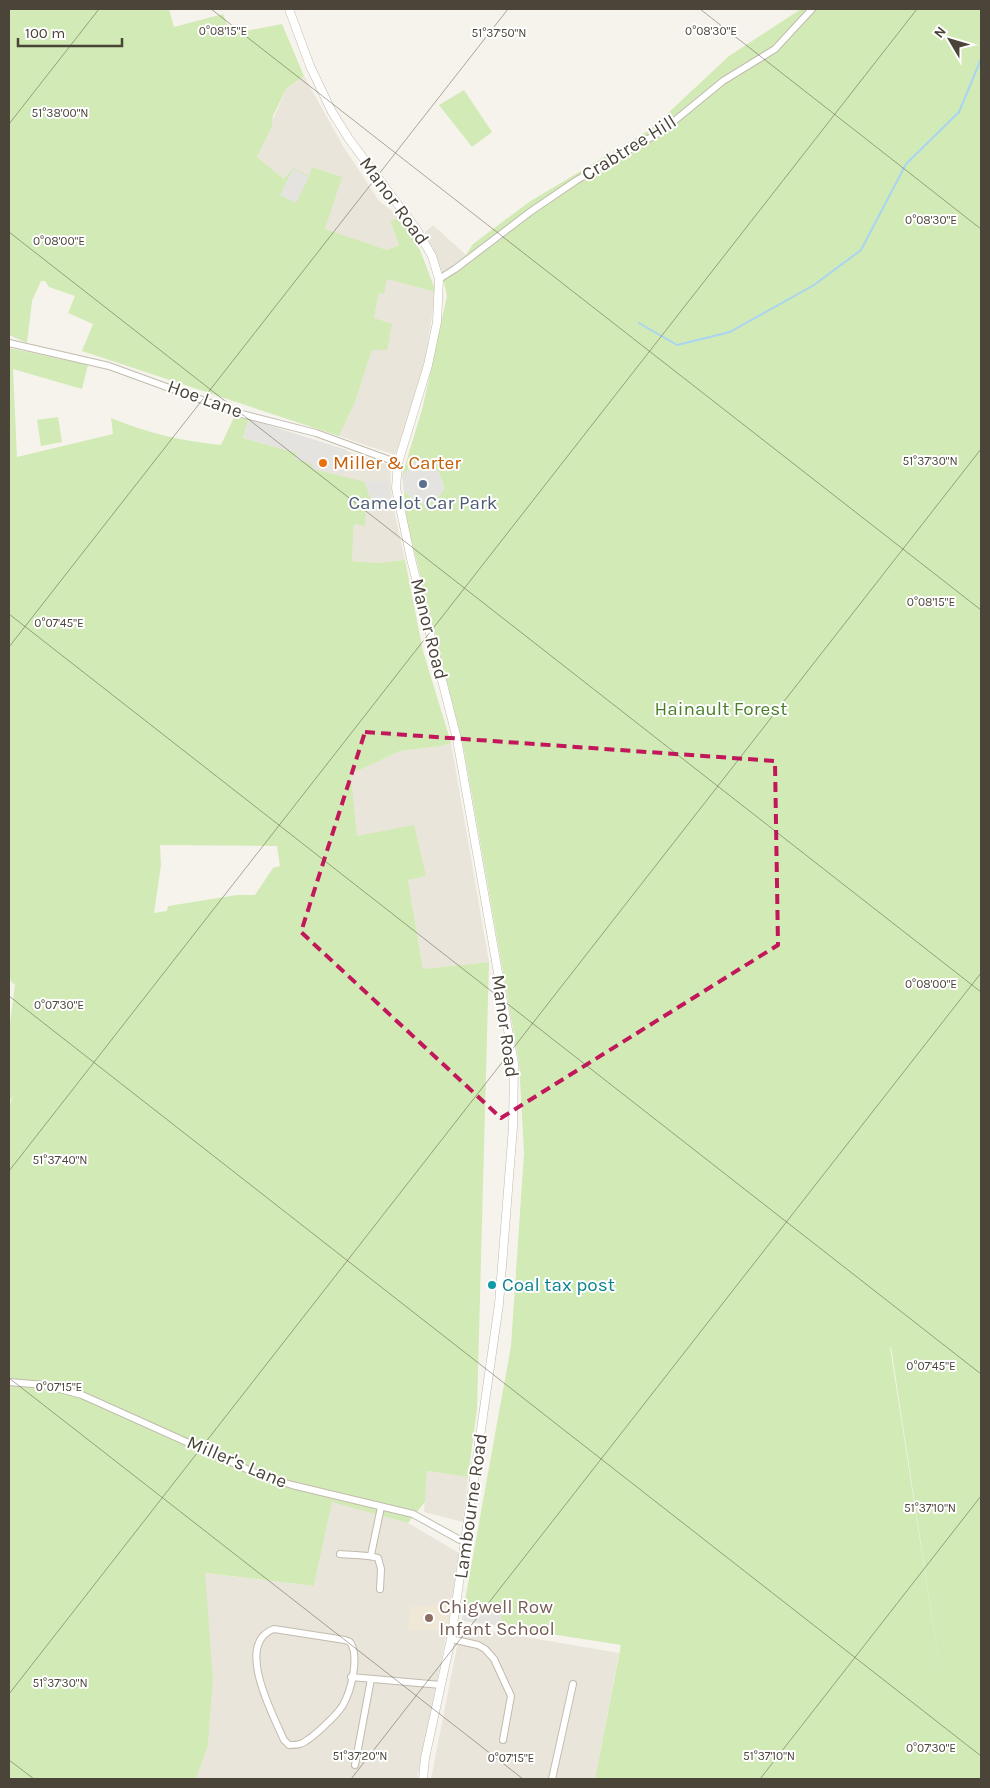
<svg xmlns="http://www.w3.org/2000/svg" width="990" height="1788" font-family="Karla,sans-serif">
<rect width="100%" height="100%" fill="#f6f3ec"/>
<path fill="#eae5da" d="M 304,76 L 343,146 L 379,201 L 400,217 L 390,221 L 399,245 L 387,250 L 324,229 L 341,177 L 313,167 L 309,176 L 284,179 L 257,157 L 286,89 Z
M 433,225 L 466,255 L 451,269 L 442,273 L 425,232 Z
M 387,278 L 436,292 L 424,364 L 410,413 L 395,455 L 339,436 L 355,402 L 372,350 L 387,350 L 374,318 L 379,293 Z
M 249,419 L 386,464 L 390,468 L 392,501 L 405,560 L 378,563 L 352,561 L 354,524 Z
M 451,743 L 489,962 L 423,969 L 408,880 L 425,876 L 375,834 L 357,836 L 351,774 L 400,751 L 441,746 Z
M 427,1471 L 468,1477 L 463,1522 L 424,1512 Z
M 332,1501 L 408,1523 L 459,1553 L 447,1631 L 417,1779 L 196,1779 L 208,1746 L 213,1679 L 204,1573 L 314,1586 Z
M 461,1626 L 619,1653 L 595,1779 L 431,1779 Z"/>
<path fill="#efe8d6" d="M 451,1602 L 447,1631 L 408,1629 L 411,1605 L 418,1607 Z"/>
<path fill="#d2eab5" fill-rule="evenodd" d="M 9,9 L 169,9 L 174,27 L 223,14 L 231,34 L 282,24 L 304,76 L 286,89 L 273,116 L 272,126 L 257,157 L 284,179 L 293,168 L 309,176 L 312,167 L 342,177 L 325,229 L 387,250 L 399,245 L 390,221 L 400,217 L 420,250 L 436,292 L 387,279 L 384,294 L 379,293 L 374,318 L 392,324 L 387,350 L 372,350 L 355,402 L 339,436 L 82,351 L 93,324 L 68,313 L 75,296 L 49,287 L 45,281 L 41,281 L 32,301 L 27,343 L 9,335 Z
M 801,9 L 981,9 L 981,1779 L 595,1779 L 621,1645 L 500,1626 L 502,1612 L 464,1606 L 511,1346 L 524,1153 L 519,1063 L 464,750 L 407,522 L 404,493 L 406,492 L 412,499 L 436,500 L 444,489 L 442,480 L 409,469 L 402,476 L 423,406 L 447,296 L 442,273 L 451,269 L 466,255 L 473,244 L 529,202 L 651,129 L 729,56 ZM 890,1347 L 891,1347 L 944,1695 Z
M 464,90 L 492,132 L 472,147 L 439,105 Z
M 9,348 L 88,365 L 82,389 L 13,369 L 17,457 L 113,434 L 111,418 C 147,433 182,441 221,445 L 235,415 L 249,419 L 243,438 L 297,453 L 313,464 L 313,469 L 365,482 L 373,507 L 366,506 L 365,526 L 354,524 L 352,561 L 378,563 L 405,560 L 423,651 L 451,743 L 441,746 L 400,751 L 351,774 L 357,836 L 414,825 L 426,876 L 408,880 L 423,969 L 489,962 L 477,1409 L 468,1477 L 427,1471 L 425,1502 L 408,1523 L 332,1502 L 314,1586 L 205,1573 L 213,1679 L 208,1746 L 196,1779 L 9,1779 L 9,1106 L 15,1093 L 9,1103 L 9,1031 L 15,984 L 12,983 L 9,977 ZM 160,845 L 277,846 L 280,866 L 273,868 L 255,895 L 237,895 L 168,906 L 167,911 L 154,913 L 161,865 Z
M 58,417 L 62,442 L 41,446 L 37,420 Z"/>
<path fill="#e5e3e0" d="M 293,169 L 309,177 L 296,203 L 280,195 Z
M 249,419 L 347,450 L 342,475 L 312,468 L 312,464 L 295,459 L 297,453 L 243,438 Z
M 415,462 L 425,463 L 438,470 L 442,480 L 444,489 L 436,500 L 425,505 L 412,499 L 406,492 L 404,493 L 402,476 Z
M 388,481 L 391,498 L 372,503 L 365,482 Z
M 464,1606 L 502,1612 L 500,1626 L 462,1621 Z"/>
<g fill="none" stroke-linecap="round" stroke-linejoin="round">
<path stroke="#a9d4f2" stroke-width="2" d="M 639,323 L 677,345 L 730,332 L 814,285 L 861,250 L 906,164 L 959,112 L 981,59"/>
<defs>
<path id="minor" d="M 439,279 L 455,269 L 530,212 L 577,180 L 662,131 L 723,81 L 775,49 L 812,9
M 9,343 L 109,366 L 238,413 L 316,433 L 398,463
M 9,1382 L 45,1385 L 82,1395 L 260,1475 L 292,1485 L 413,1514 L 460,1540 L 466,1542
M 340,1554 C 350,1555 370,1555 378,1558 L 381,1569 L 380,1589
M 371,1555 L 381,1507
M 274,1629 L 345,1640 L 350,1642 C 360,1656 351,1691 343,1705 C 338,1714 310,1741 300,1744 C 297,1745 292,1745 289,1745 L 284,1740 C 273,1715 234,1643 274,1629 Z
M 451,1639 L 478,1645 L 485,1649 L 494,1659 L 511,1696 L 503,1740
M 351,1677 L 441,1685
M 355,1765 L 371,1679
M 552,1779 L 573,1684"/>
<path id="tertiary" d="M 289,9 L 310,66 L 332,112 L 349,139 L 417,230 L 432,256 L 439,279 L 437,322 L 428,365 L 398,463 L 396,488 L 411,559 L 457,739 L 514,1064 L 513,1127 L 499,1304 L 451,1639 L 425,1758 L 423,1779"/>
</defs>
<use href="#minor" stroke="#c2bbae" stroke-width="8"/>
<use href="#tertiary" stroke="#c2bbae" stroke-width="9"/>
<use href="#minor" stroke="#fff" stroke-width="6"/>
<use href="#tertiary" stroke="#fff" stroke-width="8"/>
</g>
<path fill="none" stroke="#c2185b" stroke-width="4" stroke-dasharray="10 6" stroke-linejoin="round" d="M 365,732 L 775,761 L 778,945 L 501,1118 L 301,932 Z"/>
<path fill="none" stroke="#4b4439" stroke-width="1" stroke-opacity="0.45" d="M 211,9 L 981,610M 700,9 L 981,229M 9,124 L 99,9M 9,232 L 981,992M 9,614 L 981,1374M 9,647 L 508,9M 9,996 L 981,1756M 9,1171 L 917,9M 9,1378 L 523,1779M 9,1694 L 981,449M 9,1760 L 34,1779M 351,1779 L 981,973M 760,1779 L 981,1496"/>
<circle fill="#e8710a" stroke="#fff" stroke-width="2" cx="323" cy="463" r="5"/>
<circle fill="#5c6f8a" stroke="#fff" stroke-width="2" cx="423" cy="484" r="5"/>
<circle fill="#0f9aa8" stroke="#fff" stroke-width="2" cx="492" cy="1285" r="5"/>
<circle fill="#8d6e63" stroke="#fff" stroke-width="2" cx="429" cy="1618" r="5"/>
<g text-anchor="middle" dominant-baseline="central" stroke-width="4" stroke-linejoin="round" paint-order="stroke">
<g font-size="19" fill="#4b4439" stroke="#fff">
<text transform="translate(629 148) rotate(-32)">Crabtree Hill</text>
<text transform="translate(394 201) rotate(54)">Manor Road</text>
<text transform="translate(205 399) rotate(20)">Hoe Lane</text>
<text transform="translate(429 629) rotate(76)">Manor Road</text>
<text transform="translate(505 1026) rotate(82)">Manor Road</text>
<text transform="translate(237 1462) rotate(23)">Miller's Lane</text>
<text transform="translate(471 1506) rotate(-82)">Lambourne Road</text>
</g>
<g font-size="19" fill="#c56008" stroke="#fff" text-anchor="start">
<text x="333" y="463">Miller &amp; Carter</text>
</g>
<g font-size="19" fill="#4e5e75" stroke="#fff">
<text x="423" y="503">Camelot Car Park</text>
</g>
<g font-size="19" fill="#4a7f2a" stroke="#fff">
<text x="721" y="709">Hainault Forest</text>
</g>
<g font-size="19" fill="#0d838f" stroke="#fff" text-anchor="start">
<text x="502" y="1285">Coal tax post</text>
</g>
<g font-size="19" fill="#785e54" stroke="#fff" text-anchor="start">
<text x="439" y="1607">Chigwell Row<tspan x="439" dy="22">Infant School</tspan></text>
</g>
</g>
<g font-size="12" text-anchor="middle" fill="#4b4439" stroke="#fff" stroke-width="4" stroke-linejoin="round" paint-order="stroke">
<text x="223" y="35">0°08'15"E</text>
<text x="711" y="35">0°08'30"E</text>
<text x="499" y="37">51°37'50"N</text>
<text x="60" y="117">51°38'00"N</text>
<text x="931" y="224">0°08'30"E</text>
<text x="59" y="245">0°08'00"E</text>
<text x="930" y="465">51°37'30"N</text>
<text x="931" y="606">0°08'15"E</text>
<text x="59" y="627">0°07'45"E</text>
<text x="931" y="988">0°08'00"E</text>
<text x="59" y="1009">0°07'30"E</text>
<text x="60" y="1164">51°37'40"N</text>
<text x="931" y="1370">0°07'45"E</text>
<text x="59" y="1391">0°07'15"E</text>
<text x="930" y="1512">51°37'10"N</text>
<text x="60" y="1687">51°37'30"N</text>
<text x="931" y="1752">0°07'30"E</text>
<text x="360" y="1760">51°37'20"N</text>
<text x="769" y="1760">51°37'10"N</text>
<text x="511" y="1762">0°07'15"E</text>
</g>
<rect width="990" height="1788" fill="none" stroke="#4b4439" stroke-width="20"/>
<g transform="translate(950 40) rotate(308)" stroke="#ffffff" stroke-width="4" paint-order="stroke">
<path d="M0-4L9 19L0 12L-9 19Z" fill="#4b4439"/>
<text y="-8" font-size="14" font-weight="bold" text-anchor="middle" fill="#4b4439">N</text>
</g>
<path d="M18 38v8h104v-8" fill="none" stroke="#4b4439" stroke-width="2.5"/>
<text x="25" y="38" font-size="15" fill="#4b4439" stroke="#ffffff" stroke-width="4" paint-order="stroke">100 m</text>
</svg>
